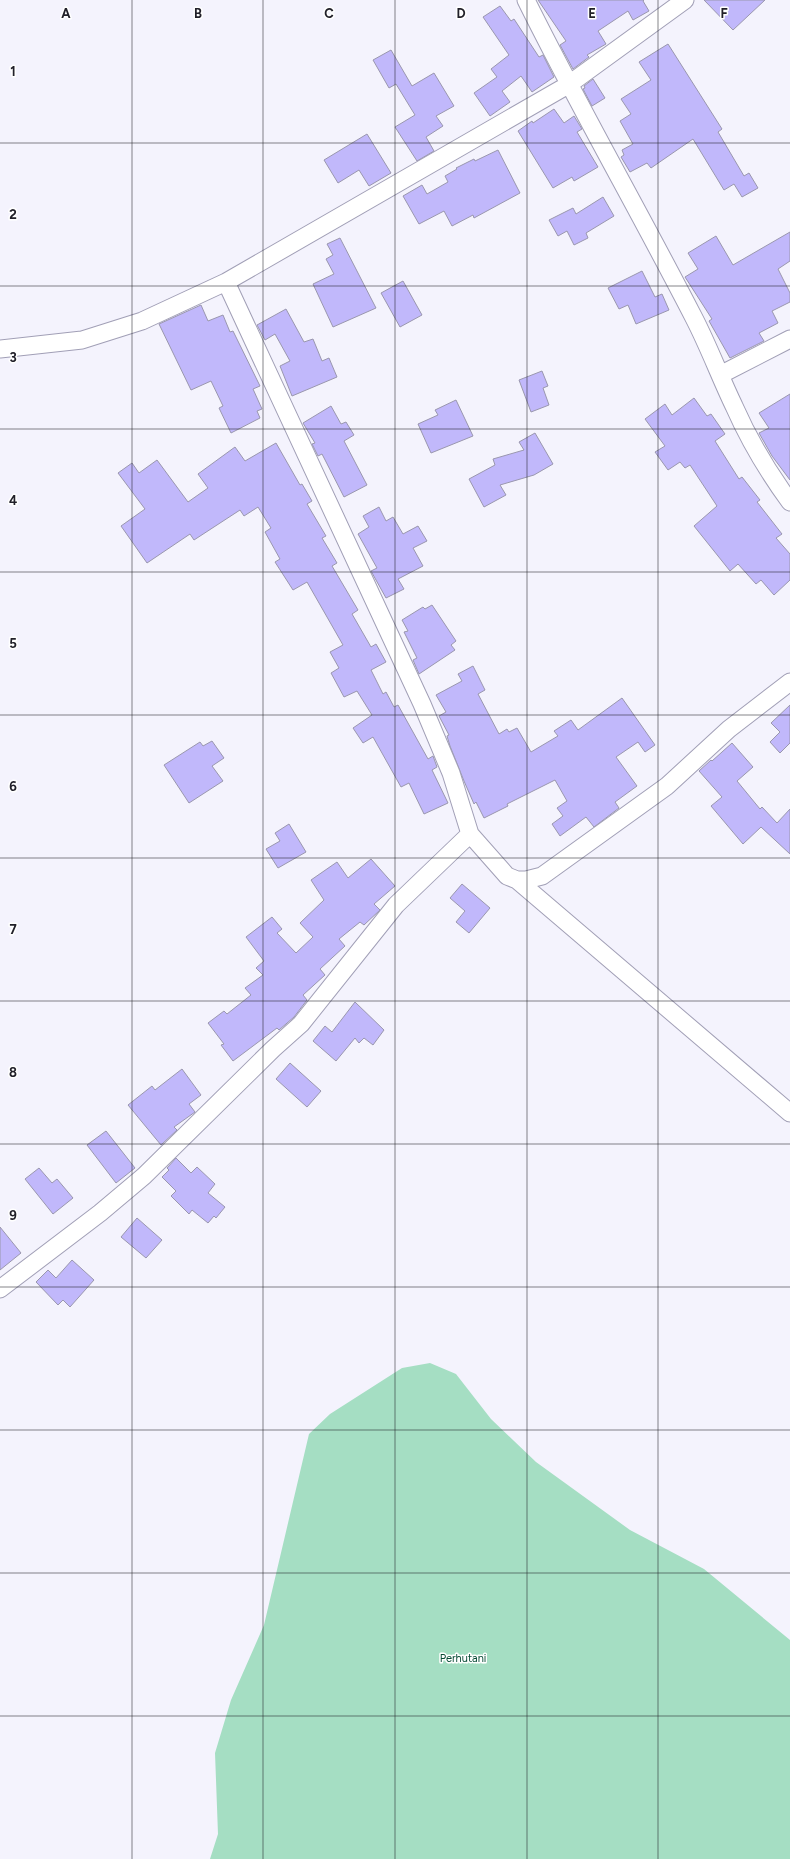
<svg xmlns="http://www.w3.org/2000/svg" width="790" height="1859" font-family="Figtree,sans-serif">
<rect width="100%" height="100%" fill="#f4f3fd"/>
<path fill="#a5dec3" d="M 430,1363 L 456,1374 L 491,1419 L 536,1462 L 630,1530 L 704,1569 L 790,1640 L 790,1859 L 210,1859 L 218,1834 L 215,1753 L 231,1700 L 264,1625 L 309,1434 L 330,1414 L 402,1368 Z"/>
<path fill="#c1b8fb" stroke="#9a97ae" d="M 538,0 L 644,0 L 643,1 L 649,11 L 633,20 L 628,11 L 598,31 L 606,44 L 587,55 L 589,57 L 573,69 L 560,45 L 566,41 Z
M 704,0 L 765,0 L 733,30 Z
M 500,6 L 511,21 L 514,19 L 539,57 L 543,55 L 554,77 L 532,92 L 521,76 L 502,91 L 510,102 L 490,116 L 474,93 L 497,77 L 491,69 L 509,55 L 483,17 Z
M 668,44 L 722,129 L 718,132 L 744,176 L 749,173 L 758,188 L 742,197 L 734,184 L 724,190 L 693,139 L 651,168 L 647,163 L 630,172 L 621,157 L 624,155 L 622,150 L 633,144 L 620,121 L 631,114 L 621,99 L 651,80 L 639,62 Z
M 391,50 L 412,86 L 434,73 L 454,106 L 436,116 L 443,126 L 426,137 L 434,151 L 417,161 L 395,127 L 415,115 L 396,84 L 389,88 L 373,60 Z
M 593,79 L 605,98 L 592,106 L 583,89 L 585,88 L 584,86 Z
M 554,109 L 564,123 L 574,116 L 582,129 L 577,132 L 598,167 L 574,181 L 572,177 L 553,188 L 518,131 L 532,121 L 533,123 Z
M 367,134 L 391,173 L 369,186 L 359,170 L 338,183 L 324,160 Z
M 498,150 L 520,193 L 474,218 L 473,215 L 452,226 L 444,211 L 419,224 L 403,196 L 422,185 L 427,194 L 448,182 L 445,176 L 457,169 L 456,168 L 474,159 L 475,161 Z
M 603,197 L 614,216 L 586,233 L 588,238 L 574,245 L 567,231 L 558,236 L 549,220 L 573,208 L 576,214 Z
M 790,232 L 790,261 L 778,269 L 790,293 L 790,302 L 772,311 L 778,323 L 759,333 L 764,341 L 730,358 L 709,321 L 712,319 L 685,277 L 698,269 L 688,253 L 716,236 L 733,265 Z
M 340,238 L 376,308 L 333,327 L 313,284 L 334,274 L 326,259 L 333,255 L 327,244 Z
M 642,271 L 655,297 L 662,294 L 669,310 L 636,324 L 628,305 L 619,309 L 608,288 Z
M 403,281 L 422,315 L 400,327 L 381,293 Z
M 201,305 L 208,321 L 223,315 L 230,332 L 233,331 L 260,386 L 253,389 L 262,409 L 257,411 L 260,418 L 231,433 L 219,408 L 223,406 L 211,381 L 191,390 L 159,324 Z
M 286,309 L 304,342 L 313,339 L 322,361 L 329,358 L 337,377 L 292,396 L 280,366 L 290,361 L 275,334 L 265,340 L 257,325 Z
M 542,371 L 548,386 L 543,388 L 549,405 L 531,412 L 519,380 Z
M 790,394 L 790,480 L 772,456 L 759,433 L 769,428 L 759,413 Z
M 694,398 L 707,416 L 711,414 L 725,434 L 715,441 L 739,479 L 742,477 L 760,500 L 757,502 L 782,534 L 776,538 L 790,554 L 790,580 L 774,595 L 761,580 L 756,584 L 738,564 L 730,571 L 694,526 L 717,506 L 690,465 L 685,468 L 680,462 L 668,470 L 655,452 L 665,446 L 645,419 L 665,404 L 672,415 Z
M 456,400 L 473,436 L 431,453 L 418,424 L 438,415 L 435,410 Z
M 331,406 L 341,424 L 346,422 L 354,435 L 344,441 L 367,485 L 344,497 L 322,454 L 318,456 L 312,444 L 315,443 L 303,423 Z
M 535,433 L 553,464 L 534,475 L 500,485 L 506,495 L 484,507 L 469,479 L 495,465 L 493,459 L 524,450 L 519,442 Z
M 276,443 L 300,485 L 302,484 L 312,501 L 307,504 L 326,536 L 322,538 L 337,563 L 332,566 L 358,610 L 352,614 L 371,647 L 376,644 L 386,662 L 371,670 L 383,694 L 386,692 L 394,707 L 398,705 L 428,759 L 433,756 L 437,767 L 432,770 L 448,803 L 424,814 L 409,783 L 401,787 L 373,737 L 363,743 L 353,728 L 372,715 L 357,691 L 344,697 L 331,673 L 339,668 L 330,652 L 343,645 L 307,582 L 293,590 L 275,562 L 280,559 L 265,532 L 271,528 L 258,507 L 244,516 L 240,510 L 194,540 L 190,534 L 147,563 L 121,526 L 145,509 L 118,473 L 132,463 L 139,473 L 157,460 L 188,502 L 208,488 L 198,474 L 235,447 L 245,461 Z
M 379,507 L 386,521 L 393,517 L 403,534 L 418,526 L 427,541 L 413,548 L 423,566 L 398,579 L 404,589 L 386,598 L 371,571 L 377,568 L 358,534 L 369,527 L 363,516 Z
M 432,605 L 456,641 L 451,645 L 455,650 L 419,674 L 413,660 L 417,658 L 404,632 L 408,631 L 402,620 L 423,607 L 425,609 Z
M 473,666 L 485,690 L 478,694 L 499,734 L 507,729 L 509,732 L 517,728 L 531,752 L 558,736 L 554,731 L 571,720 L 578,730 L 622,698 L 655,745 L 645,752 L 638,742 L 616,757 L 637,786 L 615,802 L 619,808 L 594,827 L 586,817 L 560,836 L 552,824 L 563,816 L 557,808 L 567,801 L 555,780 L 507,804 L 508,806 L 484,818 L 476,802 L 474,804 L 464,781 L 450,746 L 447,736 L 449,735 L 439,716 L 446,712 L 436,695 L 462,681 L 458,674 Z
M 790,705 L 790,743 L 780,753 L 770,742 L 780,732 L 771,723 Z
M 212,741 L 224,758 L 212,766 L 223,781 L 189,803 L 164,765 L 200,742 L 203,746 Z
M 732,743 L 753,767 L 737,781 L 760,809 L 762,807 L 777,823 L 790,809 L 790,854 L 761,827 L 743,844 L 711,806 L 722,797 L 699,771 L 711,760 L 712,761 Z
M 289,824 L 306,852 L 278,868 L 266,849 L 280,841 L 275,833 Z
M 371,859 L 395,886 L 374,904 L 380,910 L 364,925 L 360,922 L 339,939 L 345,946 L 320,969 L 325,975 L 303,995 L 307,1000 L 294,1017 L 279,1030 L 277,1028 L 233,1061 L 221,1045 L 224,1044 L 208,1023 L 224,1011 L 227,1014 L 251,995 L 245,988 L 263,975 L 256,968 L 264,961 L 246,937 L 272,917 L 282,929 L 277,933 L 296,953 L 313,937 L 300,923 L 324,900 L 311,880 L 337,862 L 348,878 Z
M 462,884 L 490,908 L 469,933 L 456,922 L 465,911 L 450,898 Z
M 355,1002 L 384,1030 L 373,1045 L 364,1038 L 359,1043 L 355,1038 L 336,1061 L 313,1041 L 325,1026 L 332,1032 Z
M 290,1063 L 321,1091 L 307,1107 L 276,1079 Z
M 182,1069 L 201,1095 L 189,1104 L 195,1112 L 174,1127 L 177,1130 L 161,1145 L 128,1105 L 152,1086 L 155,1090 Z
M 106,1131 L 135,1168 L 116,1183 L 87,1145 Z
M 176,1158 L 191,1173 L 197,1167 L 215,1184 L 208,1193 L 225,1207 L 216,1218 L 214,1216 L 208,1223 L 192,1210 L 189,1214 L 171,1196 L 176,1191 L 162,1177 L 169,1170 L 167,1168 Z
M 39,1168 L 52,1183 L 57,1179 L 73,1198 L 53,1214 L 25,1179 Z
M 137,1218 L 162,1240 L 146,1258 L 121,1237 Z
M 0,1227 L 21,1253 L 0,1270 Z
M 72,1260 L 94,1280 L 70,1307 L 63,1300 L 58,1305 L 36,1282 L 48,1270 L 56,1278 Z"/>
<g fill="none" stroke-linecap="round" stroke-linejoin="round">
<defs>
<path id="minor" d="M 526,0 C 579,107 639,211 694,318 C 709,347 720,377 734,406 C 749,440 768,472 790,502
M 226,282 L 422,704 L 451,773 L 470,834 L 507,876 L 517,880 L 526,880 L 542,876 L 667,786 L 729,729 L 790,682
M 0,349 L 82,340 L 142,321 L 226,282 L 568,85 L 685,0
M 720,375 L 790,339
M 517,880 L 790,1113
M 0,1289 L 100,1213 L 144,1176 L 273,1049 L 301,1024 L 396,905 L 470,834"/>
</defs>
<use href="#minor" stroke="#a19fb6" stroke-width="19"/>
<use href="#minor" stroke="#fff" stroke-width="17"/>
</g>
<path fill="none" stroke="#212029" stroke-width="1" stroke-opacity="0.55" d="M 132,0 L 132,1859M 263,0 L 263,1859M 395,0 L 395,1859M 527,0 L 527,1859M 658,0 L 658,1859M 0,143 L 790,143M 0,286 L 790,286M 0,429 L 790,429M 0,572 L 790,572M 0,715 L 790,715M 0,858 L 790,858M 0,1001 L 790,1001M 0,1144 L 790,1144M 0,1287 L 790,1287M 0,1430 L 790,1430M 0,1573 L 790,1573M 0,1716 L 790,1716"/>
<g text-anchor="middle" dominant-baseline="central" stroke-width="3" stroke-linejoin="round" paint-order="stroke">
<g font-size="11" fill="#074b35" stroke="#fff">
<text x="463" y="1658">Perhutani</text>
</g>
</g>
<g font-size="13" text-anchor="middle" font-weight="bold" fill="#212029" stroke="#fff" stroke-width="3" stroke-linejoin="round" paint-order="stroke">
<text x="66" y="18">A</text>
<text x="198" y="18">B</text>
<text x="329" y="18">C</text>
<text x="461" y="18">D</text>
<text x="592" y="18">E</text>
<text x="724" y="18">F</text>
<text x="13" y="76">1</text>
<text x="13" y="219">2</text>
<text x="13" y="362">3</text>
<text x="13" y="505">4</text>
<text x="13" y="648">5</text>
<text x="13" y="791">6</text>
<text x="13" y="934">7</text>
<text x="13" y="1077">8</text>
<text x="13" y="1220">9</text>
</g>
</svg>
